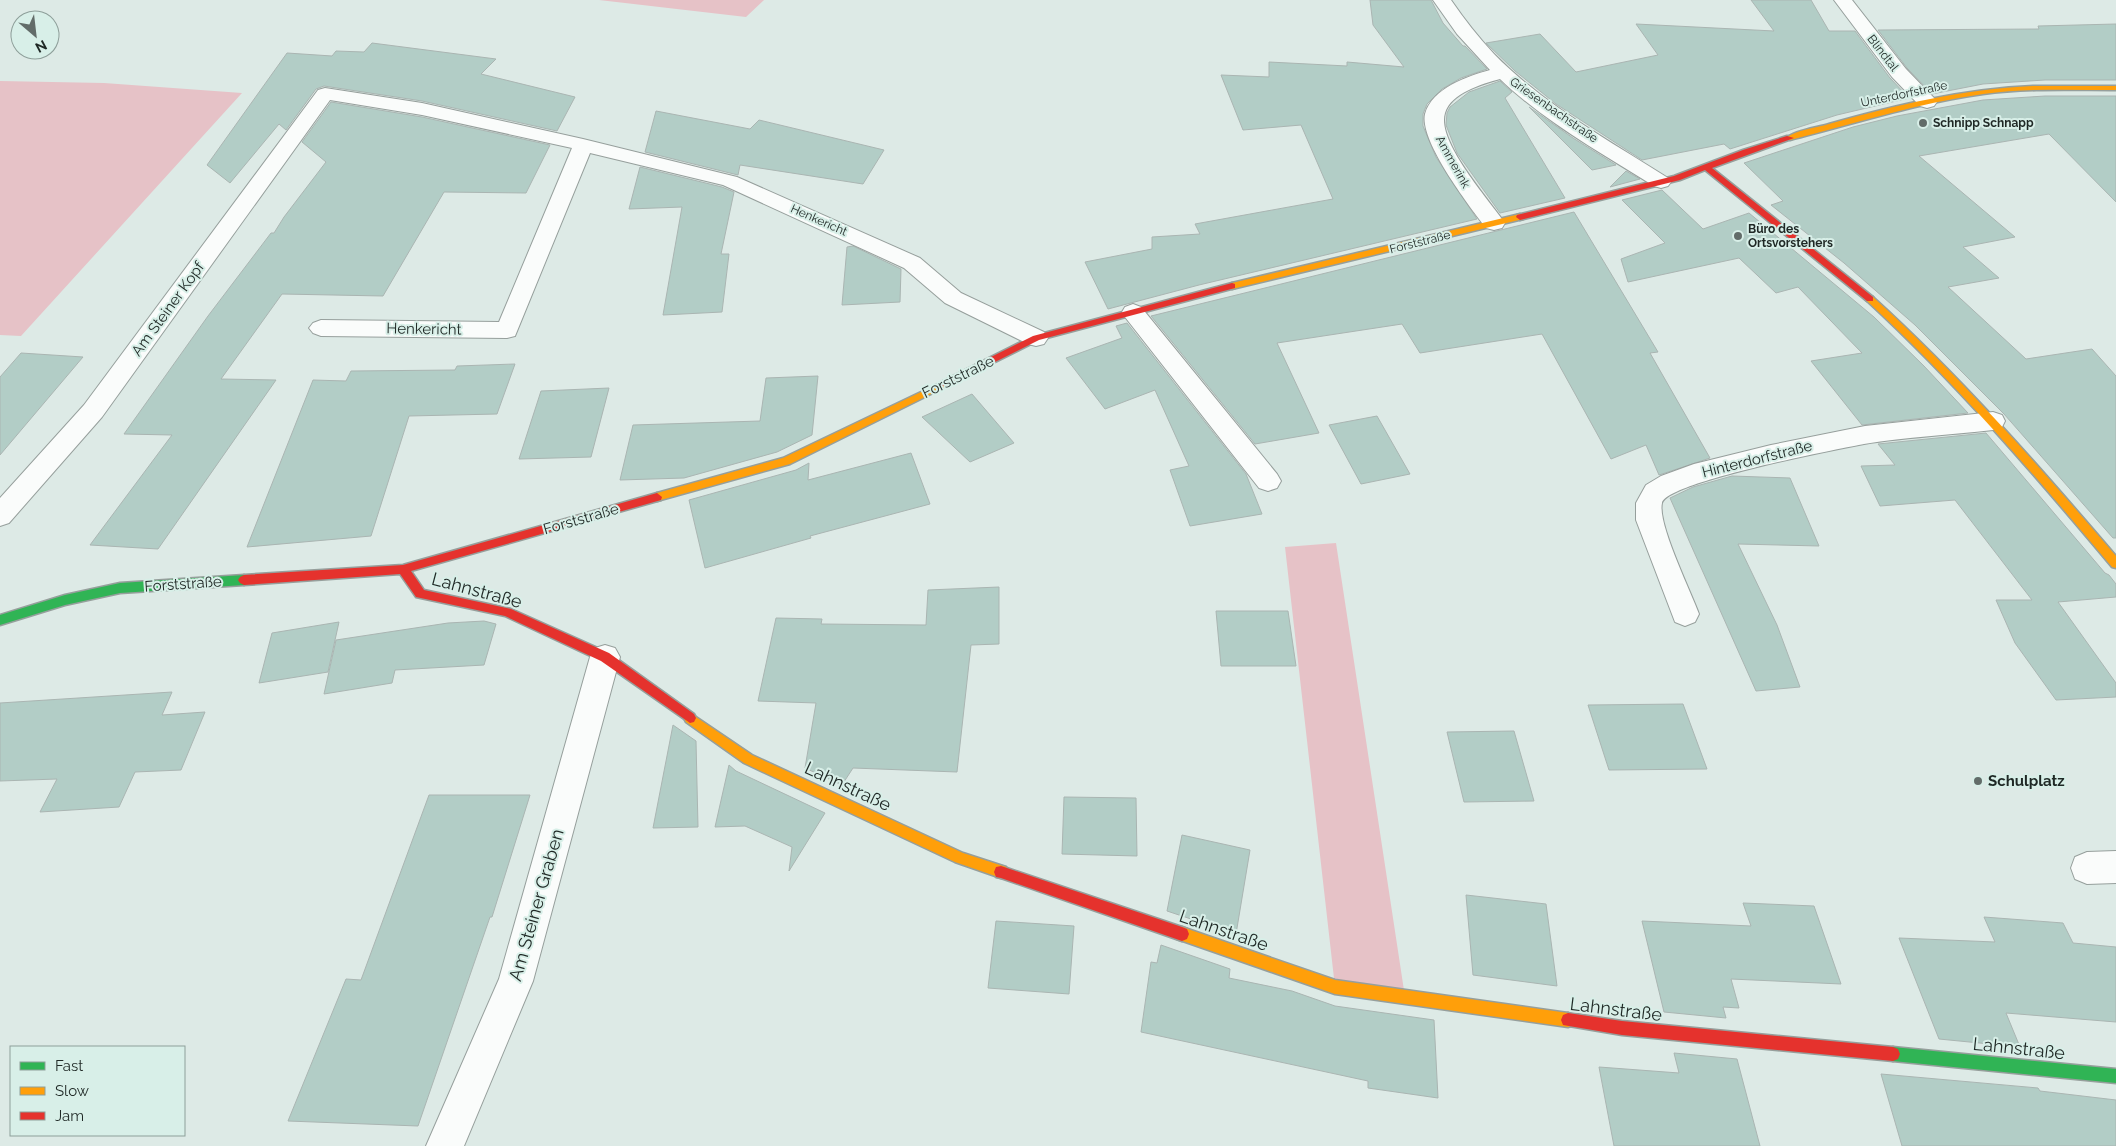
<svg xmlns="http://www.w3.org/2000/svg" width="2116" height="1146" font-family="Raleway,sans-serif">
<rect width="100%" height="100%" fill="#ddeae6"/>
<path fill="#e6c2c7" d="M 599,0 L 764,0 L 746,17 Z
M 0,81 L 104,83 L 242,93 L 21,336 L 0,335 Z
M 1336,543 L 1405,997 L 1335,987 L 1285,547 Z"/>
<path fill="#b2cdc6" stroke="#aab5b2" d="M 1370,0 L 1431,0 L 1443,23 L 1463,46 L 1465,46 L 1487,69 L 1461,78 L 1442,89 L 1427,104 L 1423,114 L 1423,126 L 1436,157 L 1477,219 L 1199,285 L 1108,309 L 1085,262 L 1152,249 L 1152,237 L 1200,234 L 1195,224 L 1333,199 L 1301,125 L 1243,130 L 1221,75 L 1269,77 L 1269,62 L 1347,66 L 1347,62 L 1404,67 L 1373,25 Z
M 1751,0 L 1811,0 L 1829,31 L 1855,31 L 1890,78 L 1909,98 L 1837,115 L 1730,149 L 1724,144 L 1642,160 L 1556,104 L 1515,71 L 1486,43 L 1540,34 L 1576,72 L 1658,55 L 1636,24 L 1774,31 Z
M 2116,24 L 2116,80 L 2045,80 L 1983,84 L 1932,94 L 1907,68 L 1878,30 L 2039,29 L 2038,26 Z
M 372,43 L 496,59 L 481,74 L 575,97 L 557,131 L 422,101 L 324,86 L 316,89 L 286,130 L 279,124 L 230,183 L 207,165 L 287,53 L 332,56 L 336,51 L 364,52 Z
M 1500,81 L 1512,92 L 1505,98 L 1565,198 L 1500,213 L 1457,153 L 1446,125 L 1447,113 L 1450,107 L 1469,92 Z
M 2045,96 L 2116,96 L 2116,202 L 2049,134 L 1919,156 L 2015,237 L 1963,247 L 1999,278 L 1948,287 L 2026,359 L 2092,349 L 2116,376 L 2116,538 L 2113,538 L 2004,414 L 1915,325 L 1844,263 L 1771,205 L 1783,201 L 1744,163 L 1853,127 L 1897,116 L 1983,100 Z
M 331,102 L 422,117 L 550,145 L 526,193 L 444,192 L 383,296 L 282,294 L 221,379 L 276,380 L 158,549 L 90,545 L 172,435 L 124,434 L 208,316 L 271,233 L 274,233 L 284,217 L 326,162 L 302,142 Z
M 1529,107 L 1573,138 L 1616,165 L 1592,170 Z
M 656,111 L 750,129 L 759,120 L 884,150 L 863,184 L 740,165 L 738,175 L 645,152 Z
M 640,167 L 722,187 L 734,192 L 721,254 L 729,254 L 722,312 L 663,315 L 682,207 L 629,209 Z
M 1626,171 L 1640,179 L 1610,187 Z
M 1662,190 L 1703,229 L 1749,213 L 1874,317 L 1924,366 L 1968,413 L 1862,425 L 1811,361 L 1862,353 L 1798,287 L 1776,293 L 1739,258 L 1628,282 L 1621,259 L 1665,243 L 1622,200 Z
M 1574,212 L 1658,352 L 1650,353 L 1710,458 L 1659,475 L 1646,445 L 1611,459 L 1542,334 L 1420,353 L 1402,324 L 1277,343 L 1319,433 L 1255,444 L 1151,316 Z
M 853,246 L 901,269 L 900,302 L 842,305 L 847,247 Z
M 1127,323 L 1246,474 L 1262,514 L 1190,526 L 1170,470 L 1189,466 L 1155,390 L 1105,409 L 1066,358 L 1122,338 L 1116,326 Z
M 21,353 L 83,357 L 0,455 L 0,377 Z
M 515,364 L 497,414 L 409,416 L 371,536 L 247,547 L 313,380 L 346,381 L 351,371 L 455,370 L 457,366 Z
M 818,376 L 812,435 L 777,452 L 684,478 L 620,480 L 633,425 L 760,421 L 766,378 Z
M 609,388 L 591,457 L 519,459 L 541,391 Z
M 972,394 L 1014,443 L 970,462 L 922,417 Z
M 1377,416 L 1410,474 L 1361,484 L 1329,425 Z
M 1986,433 L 2105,573 L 2109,575 L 2116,584 L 2116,597 L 2058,602 L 2116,683 L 2116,697 L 2056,700 L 2015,643 L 1996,600 L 2032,600 L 1955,500 L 1880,506 L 1861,466 L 1895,465 L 1878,444 Z
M 911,453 L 930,504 L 810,536 L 811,538 L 705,568 L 689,500 L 796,470 L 809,463 L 808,480 Z
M 1732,476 L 1790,478 L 1819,546 L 1738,544 L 1777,625 L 1800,687 L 1756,691 L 1670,498 L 1693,487 Z
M 999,587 L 999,644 L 971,645 L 957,772 L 853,768 L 842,785 L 805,768 L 816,703 L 758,701 L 776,618 L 822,619 L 821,624 L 926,625 L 928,590 Z
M 1216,611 L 1288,611 L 1296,666 L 1221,666 Z
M 484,621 L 496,624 L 484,665 L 395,670 L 392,683 L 324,694 L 336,640 L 448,623 Z
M 339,622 L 328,672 L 259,683 L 272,633 Z
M 172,692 L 162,715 L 205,712 L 181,770 L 135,772 L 119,807 L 40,812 L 57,779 L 0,781 L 0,703 Z
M 1683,704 L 1707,769 L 1609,770 L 1588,705 Z
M 673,725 L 696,741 L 698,827 L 653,828 Z
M 1514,731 L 1534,801 L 1464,802 L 1447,732 Z
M 729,765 L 736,771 L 825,813 L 789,871 L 792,847 L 745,826 L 715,827 Z
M 429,795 L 530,795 L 492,917 L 490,917 L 418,1126 L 288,1121 L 346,979 L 361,980 Z
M 1064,797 L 1136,798 L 1137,856 L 1062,854 Z
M 1182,835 L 1250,850 L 1236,934 L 1167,911 Z
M 1466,895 L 1546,904 L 1557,986 L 1473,975 Z
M 1743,903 L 1814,906 L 1841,984 L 1731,979 L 1739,1008 L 1723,1007 L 1726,1018 L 1664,1012 L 1642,921 L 1751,926 Z
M 1984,917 L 2063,923 L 2073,943 L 2116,947 L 2116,1022 L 2006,1013 L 2020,1047 L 1939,1039 L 1899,938 L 1995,942 Z
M 996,921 L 1074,926 L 1069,994 L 988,988 Z
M 1161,945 L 1230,969 L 1229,978 L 1292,991 L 1335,1006 L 1434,1020 L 1438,1098 L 1368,1088 L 1368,1081 L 1141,1032 L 1151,962 L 1157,963 Z
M 1674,1053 L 1737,1059 L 1760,1146 L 1614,1146 L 1599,1067 L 1679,1073 Z
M 1881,1074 L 2038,1088 L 2040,1091 L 2116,1100 L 2116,1146 L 1902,1146 Z"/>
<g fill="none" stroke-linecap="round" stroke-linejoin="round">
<defs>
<path id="lane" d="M 1133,304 L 1141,307 L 1277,474 L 1281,481 L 1277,488 L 1268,491 L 1259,488 L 1125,317 L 1122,312 L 1125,307 Z
M 2116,851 L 2116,883 L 2087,884 L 2075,879 L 2071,868 L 2075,857 L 2087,852 Z"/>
<path id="street" d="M 1433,0 L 1451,0 C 1464,19 1478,37 1494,54 C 1544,105 1608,140 1668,178 L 1671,182 L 1668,186 L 1661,188 L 1654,186 C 1601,153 1545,122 1500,79 C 1482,84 1451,93 1445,113 C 1436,141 1489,200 1505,223 L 1502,228 L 1494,230 L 1486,228 C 1470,207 1419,141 1425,114 C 1432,88 1468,76 1490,70 L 1457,34 Z
M 1834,0 L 1852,0 L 1906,69 L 1934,98 L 1937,102 L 1934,106 L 1927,108 L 1920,106 L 1892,77 Z
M 325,88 L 422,103 L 583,139 L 737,177 L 920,258 L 961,293 L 1044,332 L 1048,338 L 1044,344 L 1036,346 L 1028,344 L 945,303 L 904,268 L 723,185 L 590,153 L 515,336 L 507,338 L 321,336 L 313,333 L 309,328 L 313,323 L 321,320 L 499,322 L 572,148 L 422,115 L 330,100 L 102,417 L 9,523 L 0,526 L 0,498 L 84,405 L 318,90 Z
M 1993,412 L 2002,415 L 2005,421 L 2002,427 L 1993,430 C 1950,435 1907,437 1864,444 C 1838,449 1667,482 1662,503 C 1657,523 1691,592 1699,614 L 1695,622 L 1685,626 L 1675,622 L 1636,520 L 1636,503 L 1646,485 L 1661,476 L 1694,464 L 1771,445 L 1865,426 Z
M 605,645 L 615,648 L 620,657 L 533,981 L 464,1146 L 426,1146 L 499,979 L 590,657 L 595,648 Z"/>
<path id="fast" d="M 244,575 L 248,577 L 250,580 L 248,583 L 244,585 L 120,593 L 65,605 L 0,625 L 0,615 L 65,595 L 120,583 Z
M 1893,1047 L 2116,1069 L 2116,1083 L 1893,1061 L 1888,1059 L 1886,1054 L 1888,1049 Z"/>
<path id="slow" d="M 2033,86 L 2116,86 L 2116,90 C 2072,90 2027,88 1983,94 C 1917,103 1854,124 1790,140 L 1786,138 C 1796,130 1816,128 1829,124 C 1896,105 1964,89 2033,86 Z
M 1520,214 L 1524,217 L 1523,219 L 1232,289 L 1227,286 L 1232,283 Z
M 1870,296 L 1873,297 C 1961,377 2039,466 2116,556 L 2116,568 L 2112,567 C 2034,474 1956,383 1867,301 L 1865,299 Z
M 944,381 L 949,384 L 947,386 L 790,464 L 657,501 L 652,497 L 657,493 L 783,458 Z
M 690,713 L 752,755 L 963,853 L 1006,867 L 1008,872 L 1006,877 L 1001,878 L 955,862 L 744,763 L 686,722 L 684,718 L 686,714 Z
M 1182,927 L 1335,980 L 1568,1013 L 1573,1015 L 1575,1020 L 1573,1025 L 1568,1027 L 1335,994 L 1177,939 L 1175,934 L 1177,929 Z"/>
<path id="jam" d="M 1787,136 L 1794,138 L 1712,168 L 1873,297 L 1873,301 L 1867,301 L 1705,170 L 1680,180 L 1520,220 L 1516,217 L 1517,215 L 1674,176 L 1743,150 Z
M 1232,283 L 1235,284 L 1235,288 L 1039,340 L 947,386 L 941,386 L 939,384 L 941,382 L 1033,336 Z
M 657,493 L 662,497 L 661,500 L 411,571 L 424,590 L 511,609 L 609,653 L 694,714 L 696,718 L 694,722 L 690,723 L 601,661 L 505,616 L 416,597 L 400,574 L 244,585 L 240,583 L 238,580 L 240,577 L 244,575 L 403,565 Z
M 1001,866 L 1182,927 L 1187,929 L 1189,934 L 1187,939 L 1182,941 L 1001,878 L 996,877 L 994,872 L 996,867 Z
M 1568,1013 L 1622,1021 L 1893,1047 L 1898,1049 L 1900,1054 L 1898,1059 L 1893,1061 L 1622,1035 L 1563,1025 L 1561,1020 L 1563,1015 Z"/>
</defs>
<use href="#lane" stroke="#969f9c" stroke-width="2"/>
<use href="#street" stroke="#969f9c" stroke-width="2"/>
<use href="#fast" stroke="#969f9c" stroke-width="3"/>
<use href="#slow" stroke="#969f9c" stroke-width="3"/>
<use href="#jam" stroke="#969f9c" stroke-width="3"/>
<use href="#lane" fill="#fafcfb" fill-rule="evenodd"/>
<use href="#street" fill="#fafcfb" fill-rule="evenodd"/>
<use href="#fast" fill="#30b455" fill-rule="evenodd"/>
<use href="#slow" fill="#ff9f0a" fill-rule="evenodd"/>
<use href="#jam" fill="#e5322d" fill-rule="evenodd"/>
</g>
<g fill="#626c69" stroke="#d8efe8" stroke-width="2">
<circle cx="1923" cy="123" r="5"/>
<circle cx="1738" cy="236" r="5"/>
<circle cx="1978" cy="781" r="5"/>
</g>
<g text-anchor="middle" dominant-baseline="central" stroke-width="4" stroke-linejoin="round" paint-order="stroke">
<g font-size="12" fill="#1f2825" stroke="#d8efe8">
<text transform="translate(1883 53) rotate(52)">Blindtal</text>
<text transform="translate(1904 94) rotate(-12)">Unterdorfstraße</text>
<text transform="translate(1554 110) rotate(35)">Griesenbachstraße</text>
<text transform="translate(1453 162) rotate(61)">Ammerink</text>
<text transform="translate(819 220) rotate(24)">Henkericht</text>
<text transform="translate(1420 242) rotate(-14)">Forststraße</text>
</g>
<g font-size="12" font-weight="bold" fill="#1f2825" stroke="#d8efe8" text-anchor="start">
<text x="1933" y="123">Schnipp Schnapp</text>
<text x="1748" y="229">Büro des<tspan x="1748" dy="14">Ortsvorstehers</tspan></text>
</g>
<g font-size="15" fill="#1f2825" stroke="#d8efe8">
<text transform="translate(168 309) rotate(-54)">Am Steiner Kopf</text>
<text transform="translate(424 329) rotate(1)">Henkericht</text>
<text transform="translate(958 377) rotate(-26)">Forststraße</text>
<text transform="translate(1757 459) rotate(-14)">Hinterdorfstraße</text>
<text transform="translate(581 519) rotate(-16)">Forststraße</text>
<text transform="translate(183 584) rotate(-4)">Forststraße</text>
</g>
<g font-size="15" font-weight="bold" fill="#1f2825" stroke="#d8efe8" text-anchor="start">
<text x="1988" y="781">Schulplatz</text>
</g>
<g font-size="18" fill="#1f2825" stroke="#d8efe8">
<text transform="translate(477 590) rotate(15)">Lahnstraße</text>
<text transform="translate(848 786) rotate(25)">Lahnstraße</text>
<text transform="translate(536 905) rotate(-74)">Am Steiner Graben</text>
<text transform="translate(1224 930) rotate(19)">Lahnstraße</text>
<text transform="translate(1616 1009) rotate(7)">Lahnstraße</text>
<text transform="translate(2019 1048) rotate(6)">Lahnstraße</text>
</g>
</g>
<rect x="10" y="1046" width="175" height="90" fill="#d8efe8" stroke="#8e9f9a"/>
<rect x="20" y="1062" width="25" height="8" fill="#30b455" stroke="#8e9f9a"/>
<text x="55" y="1071" font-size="15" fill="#1f2825">Fast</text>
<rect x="20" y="1087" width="25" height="8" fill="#ff9f0a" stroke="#8e9f9a"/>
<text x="55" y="1096" font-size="15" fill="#1f2825">Slow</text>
<rect x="20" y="1112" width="25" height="8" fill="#e5322d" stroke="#8e9f9a"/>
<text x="55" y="1121" font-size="15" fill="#1f2825">Jam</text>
<g transform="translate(35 35) rotate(152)"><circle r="24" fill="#d8efe8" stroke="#8e9f9a"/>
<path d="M0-4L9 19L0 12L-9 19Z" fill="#626c69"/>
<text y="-8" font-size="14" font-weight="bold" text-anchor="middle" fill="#1f2825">N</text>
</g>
</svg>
